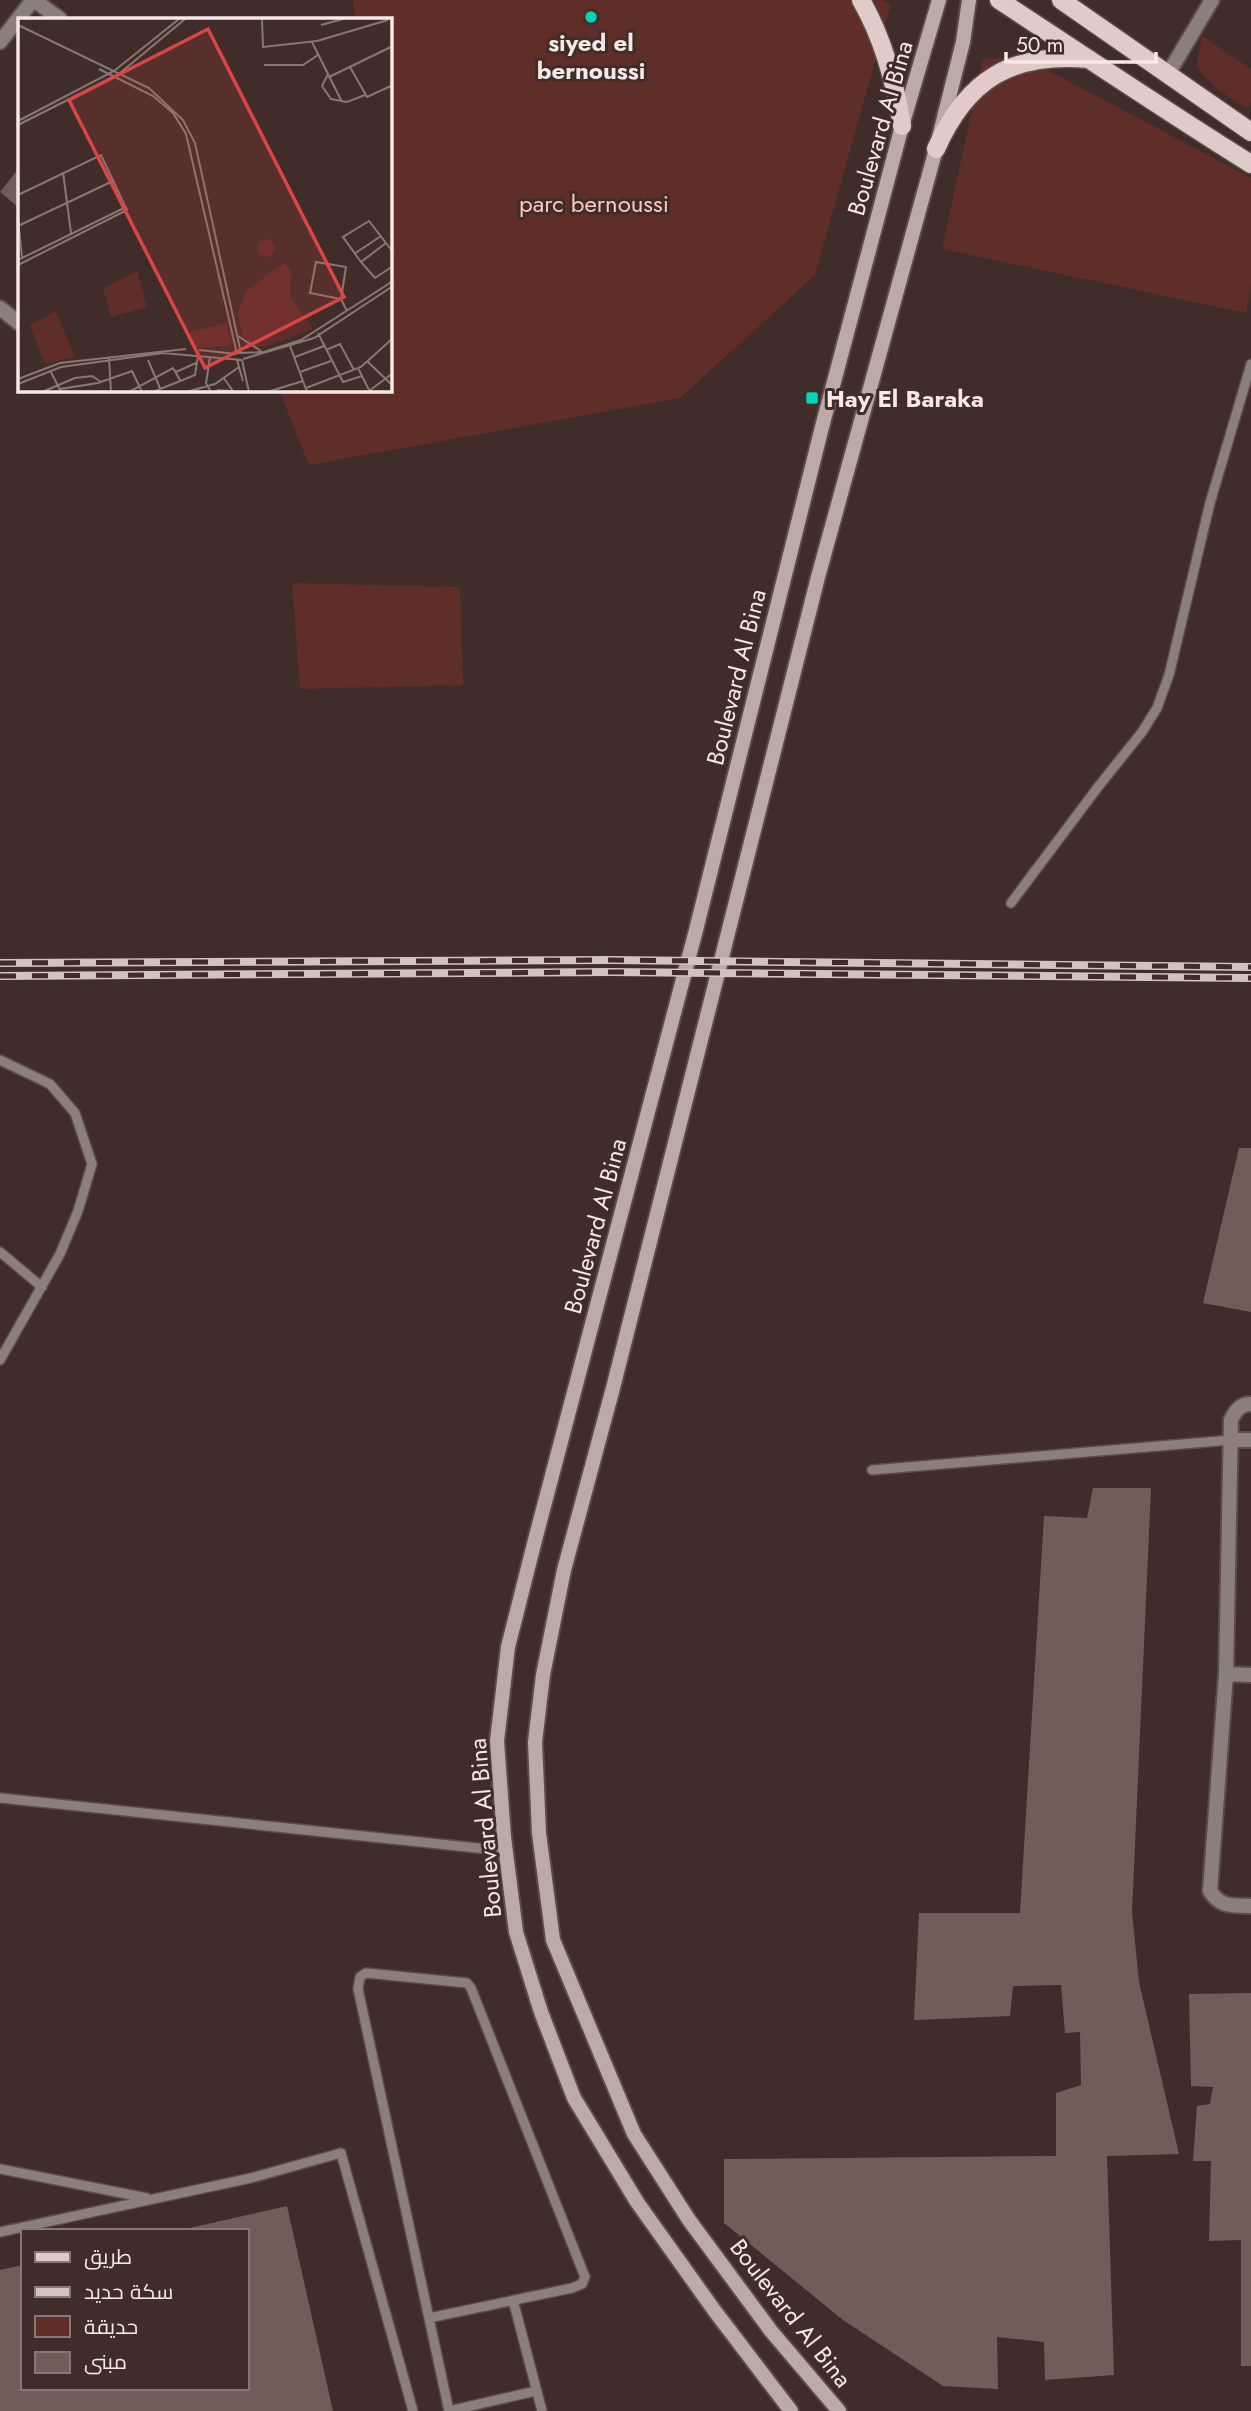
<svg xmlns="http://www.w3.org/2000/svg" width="1251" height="2411" font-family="Jost,Cairo,sans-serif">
<rect width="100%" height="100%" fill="#402d2a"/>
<path fill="#602e29" d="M 353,0 L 883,0 L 891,4 L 815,275 L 680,398 L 309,465 L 281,395 L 283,390 L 390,390 L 390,19 L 355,19 Z
M 1202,36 L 1251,69 L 1251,102 L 1247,109 L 1217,89 L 1196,67 Z
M 1023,57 L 1251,178 L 1251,286 L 1246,313 L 942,249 L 983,59 Z
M 292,583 L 460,587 L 463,685 L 300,689 Z"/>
<path fill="#715c58" d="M 19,168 L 19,208 L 0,192 Z
M 1239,1148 L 1251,1148 L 1251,1312 L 1203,1303 Z
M 1093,1488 L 1151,1488 L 1132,1912 L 1139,1982 L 1179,2154 L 1107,2156 L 1114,2375 L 1045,2380 L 1044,2342 L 997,2337 L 998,2389 L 943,2386 L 843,2320 L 724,2223 L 724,2159 L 1056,2156 L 1056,2093 L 1081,2085 L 1080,2032 L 1065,2033 L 1061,1985 L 1013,1986 L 1010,2016 L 914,2020 L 919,1913 L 1020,1913 L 1044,1516 L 1087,1518 Z
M 1251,1993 L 1251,2366 L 1241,2366 L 1241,2240 L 1209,2241 L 1211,2161 L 1193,2161 L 1197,2106 L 1210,2104 L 1213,2087 L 1191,2086 L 1189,1994 Z
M 287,2206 L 333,2411 L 0,2411 L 0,2270 L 23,2265 L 23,2388 L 247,2388 L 247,2231 L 181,2230 Z"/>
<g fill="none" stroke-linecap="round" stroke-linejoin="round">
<defs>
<path id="service" d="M 1011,903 L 1098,787 L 1142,732 L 1157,708 L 1169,675 L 1210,503 L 1251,364
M 0,1060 L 50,1084 L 75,1113 L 92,1164 L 78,1211 L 60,1254 L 0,1360
M 0,1252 L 42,1287
M 872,1470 L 1231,1440
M 0,1798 L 506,1851
M 0,2169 L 147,2198
M 0,2232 L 251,2178 L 341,2153 L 413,2411
M 513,2300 L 542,2411
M 429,2318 L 572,2288 L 582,2284 L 585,2277 L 471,1988 L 467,1983 L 366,1973 L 360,1977 L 358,1989 L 449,2411
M 449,2411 L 536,2391"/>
<path id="minor" d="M 34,0 L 60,19
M 0,42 L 33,0
M 1168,74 L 1212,0
M 0,308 L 19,323
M 1251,1404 C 1240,1404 1235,1411 1231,1420 L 1226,1674 L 1210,1891 C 1221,1908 1232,1905 1251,1906
M 1231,1440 L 1251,1440
M 1226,1674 L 1251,1675"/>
<path id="secondary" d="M 791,2411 L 714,2310 L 637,2202 L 574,2098 L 541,2012 L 516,1932 L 504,1837 L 497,1741 L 508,1647 L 535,1540 L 696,930 L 822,427 L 902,126 L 939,0
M 839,2411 L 771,2331 L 689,2220 L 634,2134 L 553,1940 L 539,1833 L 535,1742 L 543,1675 L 564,1570 L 613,1388 L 818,577 L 936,149 L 963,42 L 969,0"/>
<path id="primary" d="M 861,0 C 884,40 895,82 902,126
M 999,0 C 1083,55 1166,111 1251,164
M 1061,0 L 1251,132
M 936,149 C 967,79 1012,52 1089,59"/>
</defs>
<use href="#service" stroke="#5d4b48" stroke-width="12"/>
<use href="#minor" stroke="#5d4b48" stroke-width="18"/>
<use href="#secondary" stroke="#5d4b48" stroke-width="18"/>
<use href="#primary" stroke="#5d4b48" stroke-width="21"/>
<use href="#service" stroke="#8a7f7d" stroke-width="9"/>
<use href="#minor" stroke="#8a7f7d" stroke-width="14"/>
<use href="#secondary" stroke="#bbaaa7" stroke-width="14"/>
<use href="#primary" stroke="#e1cbc8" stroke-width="18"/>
<defs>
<path id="rail" d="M 0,963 L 612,960 L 1251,967
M 0,976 L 611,972 L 1251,978"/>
</defs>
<use href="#rail" stroke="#d1c3c1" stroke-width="8"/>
<use href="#rail" stroke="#402d2a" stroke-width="5" stroke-dasharray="16" stroke-linecap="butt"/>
</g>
<g fill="#00d5b7" stroke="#402d2a" stroke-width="2.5">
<circle cx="591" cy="17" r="7"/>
<rect x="805" y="391" width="14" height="14" rx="3.5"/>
</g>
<g text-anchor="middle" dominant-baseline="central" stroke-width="6" stroke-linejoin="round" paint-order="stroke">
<g font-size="24" font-weight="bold" fill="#f5e8e6" stroke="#402d2a">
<text x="591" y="42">siyed el<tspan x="591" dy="28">bernoussi</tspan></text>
<text x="826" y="398" text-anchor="start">Hay El Baraka</text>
</g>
<g font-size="24" fill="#f5e8e6" stroke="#402d2a">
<text transform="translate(880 128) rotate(-74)">Boulevard Al Bina</text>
<text transform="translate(736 677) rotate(-76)">Boulevard Al Bina</text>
<text transform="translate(595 1226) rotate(-75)">Boulevard Al Bina</text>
<text transform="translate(485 1828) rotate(-95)">Boulevard Al Bina</text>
<text transform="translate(791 2313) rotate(52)">Boulevard Al Bina</text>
</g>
<g font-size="24" fill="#f8c8c1" stroke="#402d2a">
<text x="594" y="203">parc bernoussi</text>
</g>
</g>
<g transform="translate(18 18)">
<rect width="374" height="374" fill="#402d2a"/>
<path d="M239 230a9 9 0 1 1 18 0a9 9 0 1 1-18 0ZM 266,245 L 273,251 L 272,278 L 295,311 L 246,329 L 227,329 L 220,295 L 228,273 ZM 119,253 L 129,289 L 93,299 L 85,270 ZM 38,293 L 57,339 L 27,346 L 12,307 ZM 208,305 L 214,328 L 175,330 L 170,315 Z" fill="#602e29"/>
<path fill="none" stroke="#887875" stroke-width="2" d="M 244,1 L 245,29 L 299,23 L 370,2M 0,7 L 131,70 L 165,102 L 177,125 L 223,335M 303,7 L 325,1M 294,24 L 324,84M 246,47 L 285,47 L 300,37M 332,49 L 349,79 L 375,67M 81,51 L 135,78 L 155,95 L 168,116 L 219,336M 102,55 L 167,1M 310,56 L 304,68 L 313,81 L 329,84 L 347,77M 311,59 L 375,28M 0,103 L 96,53 L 161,1M 0,107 L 95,59M 45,154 L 53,215M 0,177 L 83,137 L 109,192 L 0,247M 0,200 L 4,240M 0,208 L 95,163M 368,225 L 343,244 L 357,260 L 375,248M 336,236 L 363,218M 0,242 L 108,189M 343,244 L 325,219 L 351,203 L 375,234M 323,281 L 292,275 L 298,244 L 328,249 L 323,281 L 329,293M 300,315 L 325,364 L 344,358M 220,318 L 243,333M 272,328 L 289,374M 181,332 L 219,336M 308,332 L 322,326 L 336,352M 220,335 L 246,334 L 283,322 L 375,263M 192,339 L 188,365 L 193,374M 277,339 L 306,328M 91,340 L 93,374M 225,341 L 296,320 L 375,268M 130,342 L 142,370M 219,342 L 225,363M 224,342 L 231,374M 349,343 L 375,368M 340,350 L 352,374M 32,352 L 43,374M 158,354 L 180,344M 282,354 L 313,343M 0,361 L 42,345 L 168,331M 0,366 L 43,349 L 145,335 L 224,342M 288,370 L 343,349 L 375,320M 42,371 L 80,365 L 114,353 L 124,374M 199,372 L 215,373 L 205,359M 351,373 L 375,355M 24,374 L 57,360 L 74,358 L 83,364M 111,374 L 155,350 L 162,362M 135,374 L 177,357 L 180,338M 168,374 L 197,366 L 221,349M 249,374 L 285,363"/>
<path fill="#db4544" fill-opacity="0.15" stroke="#db4544" stroke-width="3.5" d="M 190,11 L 326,279 L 187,350 L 51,82 Z"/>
<rect width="374" height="374" fill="none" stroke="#f5e8e6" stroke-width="3.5"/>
</g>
<rect x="21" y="2229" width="228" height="161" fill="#402d2a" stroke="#887875" stroke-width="2"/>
<rect x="35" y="2252" width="35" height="10" fill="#e1cbc8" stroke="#887875" stroke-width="2"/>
<text x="84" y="2264" font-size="21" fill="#f5e8e6">طريق</text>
<rect x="35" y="2287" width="35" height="10" fill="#d1c3c1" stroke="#887875" stroke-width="2"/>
<text x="84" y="2299" font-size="21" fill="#f5e8e6">سكة حديد</text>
<rect x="35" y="2316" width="35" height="21" fill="#602e29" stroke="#887875" stroke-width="2"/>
<text x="84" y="2334" font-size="21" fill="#f5e8e6">حديقة</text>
<rect x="35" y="2352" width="35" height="21" fill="#715c58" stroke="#887875" stroke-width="2"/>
<text x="84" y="2369" font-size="21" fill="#f5e8e6">مبنى</text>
<path d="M1006 52v10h150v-10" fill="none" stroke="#f5e8e6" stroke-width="3.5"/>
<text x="1016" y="52" font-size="21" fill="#f5e8e6" stroke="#402d2a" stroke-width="5" paint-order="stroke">50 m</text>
</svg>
